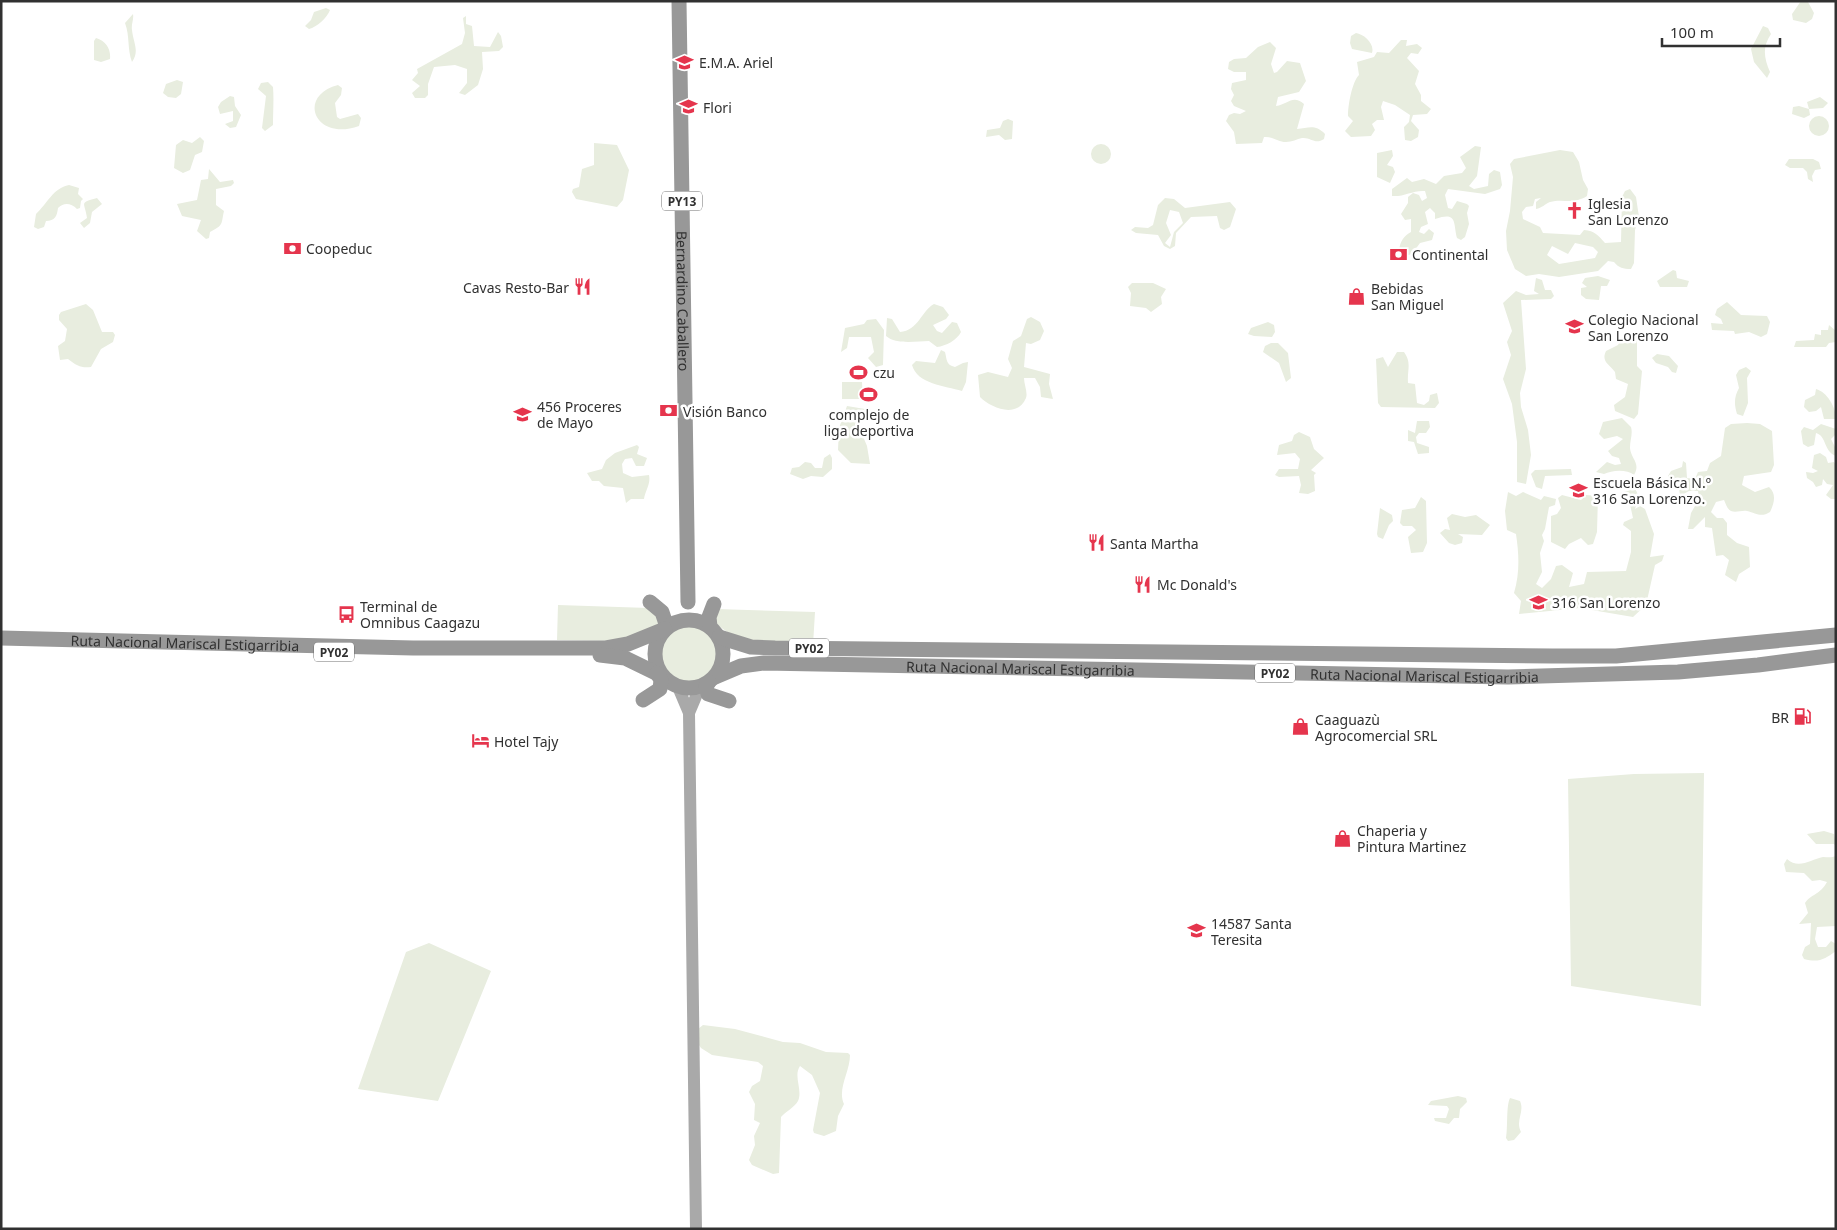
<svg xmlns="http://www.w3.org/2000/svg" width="1837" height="1230" font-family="'Noto Sans',sans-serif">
<rect width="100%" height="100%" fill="#fff"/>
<path fill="#e8eddf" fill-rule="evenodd" d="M 1801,1 L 1813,1 L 1808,2 L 1814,13 L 1812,19 L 1806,23 L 1793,20 L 1792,14 Z
M 326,8 L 330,10 C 327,18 317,27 309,29 L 305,26 L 311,20 L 314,12 Z
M 133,14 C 134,20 131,24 132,30 C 133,42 140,51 132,62 C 127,49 130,36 125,23 Z
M 466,16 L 466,24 L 472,26 L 474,46 L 490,47 L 498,32 L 501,36 L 503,47 L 499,51 L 482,52 L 483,69 L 478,85 L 465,95 L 459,93 L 467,83 L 467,69 L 455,65 L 434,67 L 428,84 L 428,95 L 425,98 L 415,98 L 412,93 L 420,86 L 412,80 L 418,73 L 417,69 L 462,44 L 465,33 L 463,18 Z
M 1763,26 L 1768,28 L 1771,34 C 1762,47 1764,58 1770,72 L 1767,78 L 1754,62 L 1751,49 Z
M 1356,33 C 1364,34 1375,44 1372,53 L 1352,49 L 1350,43 L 1351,36 Z
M 96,38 C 106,41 111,49 110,59 L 101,62 L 94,60 L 94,41 Z
M 1401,40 L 1407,40 L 1406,46 L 1417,44 L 1422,48 L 1418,54 L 1411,53 L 1407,58 L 1419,71 L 1415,84 L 1421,95 L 1421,101 L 1431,109 L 1427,114 L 1413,115 L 1411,121 L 1419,130 L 1418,137 L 1411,141 L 1405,140 L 1404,127 L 1409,122 L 1410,115 L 1395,105 L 1383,101 L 1381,107 L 1384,120 L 1377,120 L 1372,124 L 1375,130 L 1371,136 L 1351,137 L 1345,131 L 1353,121 L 1348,116 C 1348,105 1352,82 1359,75 L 1357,62 L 1374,57 L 1377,52 L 1389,53 Z
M 1270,42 L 1276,48 L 1271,64 L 1274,73 L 1277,72 L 1287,61 L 1300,63 L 1306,81 L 1299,92 L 1278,97 L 1276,106 C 1288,104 1293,94 1304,104 L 1297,129 C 1309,128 1315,124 1325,134 L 1324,139 C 1315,145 1311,137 1302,138 C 1297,139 1292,142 1286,142 C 1278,142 1272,136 1264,137 L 1262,143 L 1236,144 L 1234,132 L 1226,121 L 1229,115 L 1234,113 L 1240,114 L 1246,111 L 1234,106 L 1231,101 L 1234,95 L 1231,89 L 1232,83 L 1246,80 L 1246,72 L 1234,72 L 1228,69 L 1229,62 L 1234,59 L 1246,58 L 1258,47 Z
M 177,80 L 183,82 L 181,94 L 176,98 L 168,97 L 163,93 L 166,84 Z
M 268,82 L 273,87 C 274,100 273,111 273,125 L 265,131 L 262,128 L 266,96 L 258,89 L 261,83 Z
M 338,85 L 342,88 L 341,95 L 335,103 L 337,117 L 340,119 L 358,114 L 361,118 L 359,126 C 315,142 296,96 338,85 Z
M 230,96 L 234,97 L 235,106 L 241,115 L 236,127 L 230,128 L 225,124 L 233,121 L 233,111 L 220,114 L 218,107 L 221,102 Z
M 1820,97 L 1828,103 L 1823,108 L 1809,109 L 1810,115 L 1804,118 L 1792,114 L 1793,107 L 1799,106 L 1809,109 L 1807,102 Z
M1809 126a10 10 0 1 1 20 0a10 10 0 1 1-20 0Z
M 1008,119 L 1013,121 L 1012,139 L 1005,140 L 999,135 L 986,137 L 987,130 L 1000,128 L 1003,121 Z
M 200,137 L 204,141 L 202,152 L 195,155 L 190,170 L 183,173 L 174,168 L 176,145 L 183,140 L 192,143 Z
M 594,143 L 617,145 L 629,170 L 623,200 L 617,207 L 576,199 L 572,192 L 573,189 L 579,187 L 582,169 L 594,165 Z
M1091 154a10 10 0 1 1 20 0a10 10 0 1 1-20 0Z
M 1475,146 L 1481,147 L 1477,176 L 1469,186 L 1474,189 L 1488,186 L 1489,174 L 1494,170 L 1500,172 L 1502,185 L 1500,189 L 1485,194 L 1448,189 L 1445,195 L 1448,208 L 1452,209 L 1457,201 L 1467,204 L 1469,206 L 1467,213 L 1469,224 L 1465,237 L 1461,240 L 1457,238 C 1453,223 1458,211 1435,219 L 1435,213 L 1430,208 L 1425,212 L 1428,224 L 1421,227 L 1419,232 L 1424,234 L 1429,229 L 1434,233 L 1432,240 L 1420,243 L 1412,254 L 1405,256 L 1402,259 C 1396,249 1401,237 1411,232 L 1411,219 L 1405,220 L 1401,214 L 1408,203 L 1408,197 L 1413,193 L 1419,195 L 1422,201 L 1427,198 L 1425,191 C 1413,190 1404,197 1392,196 L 1392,189 L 1407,178 L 1412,182 L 1424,179 L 1436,184 L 1444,176 L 1462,173 L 1466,168 L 1460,157 Z
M 1392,150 L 1393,156 L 1387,165 L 1393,167 L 1395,172 L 1390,183 L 1377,177 L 1377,153 Z
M 1560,150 L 1573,152 L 1579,162 L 1583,180 L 1588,189 L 1587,196 C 1573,205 1563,198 1550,202 C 1545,204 1542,208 1536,209 L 1536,202 L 1541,198 L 1535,199 L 1533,206 L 1526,207 L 1522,212 L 1523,219 L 1540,227 L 1543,233 L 1580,235 L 1584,230 C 1595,231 1598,235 1605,243 L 1621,242 L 1622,197 L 1625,191 L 1630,189 L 1636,197 L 1639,217 L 1635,230 L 1634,263 L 1631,269 C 1623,269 1619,268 1614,262 L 1608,261 L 1598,271 L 1559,277 L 1539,274 L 1526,276 L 1515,269 L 1507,250 L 1506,231 L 1510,211 L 1513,177 L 1510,164 L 1514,159 ZM 1575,243 L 1593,247 L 1598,252 L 1595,258 L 1559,264 L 1547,255 L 1552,246 L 1568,254 Z
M 1789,159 L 1813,159 L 1819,162 L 1821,169 L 1815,170 L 1812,176 L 1813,182 L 1808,179 L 1807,172 L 1803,168 L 1790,168 L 1785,165 Z
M 209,169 L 220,182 L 233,180 L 234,183 L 231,186 L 216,189 L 216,205 L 224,211 C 221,224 224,225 210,232 L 209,238 L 206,239 L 197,231 L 201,220 L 182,216 L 177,204 L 197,200 L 201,180 L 208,179 Z
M 69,185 L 79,188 L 78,194 L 83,199 L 81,201 L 80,208 L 77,209 C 71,203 64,202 58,208 C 57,216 55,221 46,221 L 44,227 L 38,229 L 34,227 L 36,214 C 47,204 53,188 69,185 Z
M 97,198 L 102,204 L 92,212 L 90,223 L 84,228 L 80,223 L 87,218 C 85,202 78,203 97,198 Z
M 1165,198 L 1174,199 L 1185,208 L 1230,202 L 1236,209 L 1230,227 L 1224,230 L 1220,228 L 1217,216 L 1191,217 L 1176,233 L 1175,246 L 1170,249 L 1164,246 L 1158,235 L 1136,233 L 1131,230 L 1135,227 L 1148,228 L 1153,225 L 1158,205 ZM 1170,210 L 1179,212 L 1183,223 L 1174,232 L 1170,247 L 1165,243 L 1171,235 L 1166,223 Z
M 1673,270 L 1676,271 L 1677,278 L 1689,281 L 1687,287 L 1660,287 L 1657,281 Z
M 1598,276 L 1610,280 L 1607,286 L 1601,286 L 1599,300 L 1586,299 L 1581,295 L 1581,288 L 1587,287 L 1582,283 L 1585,278 Z
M 1536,278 L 1542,280 L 1545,290 L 1551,290 L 1554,296 L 1551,299 L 1521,300 L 1526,369 L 1520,393 L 1521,407 L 1528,430 L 1531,455 L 1526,484 L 1517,482 L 1517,442 L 1512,404 L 1503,379 L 1511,355 L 1507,342 L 1512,331 L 1503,303 L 1516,291 L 1526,295 L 1539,294 L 1534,291 Z
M 1132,283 L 1153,283 L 1166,289 L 1161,297 L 1162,304 L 1151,312 L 1146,308 L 1130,306 L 1131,293 L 1128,287 Z
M 1727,302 L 1741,315 L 1767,316 L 1770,322 L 1767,334 L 1761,337 L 1749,332 L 1735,334 L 1734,331 L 1712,330 L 1711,323 L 1723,324 L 1721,319 L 1715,315 L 1717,309 Z
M 86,304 L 93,310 L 102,332 L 113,332 L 115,335 L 113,342 L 101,349 L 91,367 C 81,368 77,366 68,359 L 60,360 L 58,346 L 65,341 L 67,329 L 59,320 L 59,315 L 61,312 Z
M 934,304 L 943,307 L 949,315 L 946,319 L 933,325 L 937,331 L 942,333 L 952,322 L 957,323 L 961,332 C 957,340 946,346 937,347 L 929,341 C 917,341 896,345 886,336 L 887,318 L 892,319 L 900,332 C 918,331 922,310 934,304 Z
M 1031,317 L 1040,322 L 1044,331 L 1040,340 L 1031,344 L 1026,343 L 1024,367 L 1050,374 L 1049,384 L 1053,399 L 1041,397 L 1040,387 L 1035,378 L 1024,378 C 1024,384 1028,393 1026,398 C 1017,419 991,408 980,397 L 978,375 L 988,372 L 1008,377 L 1012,368 L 1008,359 L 1013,341 L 1021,336 L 1027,319 Z
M 876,319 L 884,330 L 883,365 L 876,367 L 868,358 L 874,352 L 871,337 L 849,337 L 847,348 L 841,352 L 845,328 L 864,324 L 867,320 Z
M 1268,322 L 1274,325 L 1275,332 L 1272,337 L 1254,336 L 1248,334 L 1251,328 Z
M 1829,325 L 1836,331 L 1836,342 L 1829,343 L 1826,347 L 1794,347 L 1796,341 L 1814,340 L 1815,334 L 1821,335 L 1821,330 L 1828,330 Z
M 1630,332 L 1637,340 L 1637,366 L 1642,371 L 1638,414 L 1634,419 L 1615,411 L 1614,405 L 1625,397 L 1628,384 L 1616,379 L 1615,372 C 1609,364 1601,362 1606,351 L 1618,345 L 1623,334 Z
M 1271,343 L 1278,343 L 1288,353 L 1291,378 L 1286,382 L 1279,363 L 1263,352 L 1265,346 Z
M 941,350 L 945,352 C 947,360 946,365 955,367 L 963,363 L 968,362 L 966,382 L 962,391 C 945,386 917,384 912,365 L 916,361 L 935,363 Z
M 1397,352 L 1404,352 C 1412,363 1407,370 1408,383 L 1415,384 L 1417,403 L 1424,405 L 1429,401 L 1430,395 L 1437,393 L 1439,403 L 1435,408 L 1381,407 L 1378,403 L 1376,359 L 1383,357 L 1388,367 Z
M 1657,354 L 1669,356 L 1678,366 L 1676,373 L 1672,372 L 1668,367 L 1656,363 L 1652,358 Z
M 1746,367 L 1751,371 L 1747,378 L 1748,403 L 1743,416 L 1737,414 C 1734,404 1734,397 1739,388 L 1736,375 L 1739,370 Z
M 842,382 L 862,382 L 863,399 L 842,399 Z
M 1816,389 C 1827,392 1836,407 1836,419 L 1824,419 L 1821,407 L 1816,411 L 1809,412 L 1804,407 L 1805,400 L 1815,395 Z
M 847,406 L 871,410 L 859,427 L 867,446 L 870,464 L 851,463 L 838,450 L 839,428 Z
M 1622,418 L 1631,427 C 1633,434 1630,440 1630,448 C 1631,459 1641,463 1634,475 C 1627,469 1612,470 1604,474 L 1596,472 L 1607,462 L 1615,465 L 1621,464 L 1619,458 L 1612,456 L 1608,451 L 1623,439 L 1617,436 L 1604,439 L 1599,434 L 1603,422 Z
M 1417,421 L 1429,421 L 1430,427 L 1426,433 L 1419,433 L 1416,437 L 1417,443 L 1429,447 L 1429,453 L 1418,454 L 1414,442 L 1408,441 L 1408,430 L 1415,433 Z
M 1747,423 L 1760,424 L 1772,431 L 1774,465 L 1771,472 L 1744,476 L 1742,485 L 1755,492 L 1769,487 C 1777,494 1774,504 1770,512 C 1761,518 1756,513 1747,511 C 1742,510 1736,513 1731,511 C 1727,509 1726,504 1724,500 L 1716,502 L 1711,512 L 1717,518 L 1723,518 L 1727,523 L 1727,535 L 1737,543 L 1749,547 L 1750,567 L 1739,574 L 1736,582 L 1725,575 L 1729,560 L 1723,555 L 1716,556 L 1712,528 L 1705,527 L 1705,517 L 1693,529 L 1688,529 L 1691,513 L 1699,499 L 1698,491 L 1689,491 L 1680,496 L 1678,482 L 1670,480 L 1668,476 L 1671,471 L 1682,467 L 1683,461 L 1686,463 L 1687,478 L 1695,479 L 1698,472 L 1707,471 L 1710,463 L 1721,456 L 1725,428 L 1731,424 Z
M 1821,424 L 1836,429 L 1836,434 L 1831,439 L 1836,449 L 1836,456 C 1823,451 1827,436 1816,433 L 1814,445 L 1808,447 L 1803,444 L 1801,431 L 1804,427 L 1813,430 Z
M 1299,432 L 1310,437 L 1314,449 L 1324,458 L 1311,470 L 1316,473 L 1314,475 L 1315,491 L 1308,494 L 1299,493 L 1301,485 L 1299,476 L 1279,477 L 1275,475 L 1279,469 L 1298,469 L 1300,459 L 1295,453 L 1277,455 L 1279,445 L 1292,441 L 1294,435 Z
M 637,445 L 639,447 L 637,454 L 647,458 L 644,466 L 636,466 L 632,458 L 625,459 L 622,464 L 623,473 L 632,477 L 649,475 C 651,484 645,491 644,499 L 631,499 L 626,503 L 623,488 L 604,486 L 599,481 L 592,481 L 587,473 L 602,469 L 606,460 L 615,453 Z
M 1820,453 L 1826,457 L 1828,463 L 1834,462 L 1836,465 L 1836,499 L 1831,499 L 1826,495 L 1833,485 L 1827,484 L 1823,479 L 1822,485 L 1816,487 L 1813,482 L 1807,478 L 1806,472 L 1813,473 L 1818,471 L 1812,468 L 1814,455 Z
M 830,454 L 832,458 L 832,469 L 823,477 L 811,476 L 803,479 L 790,474 L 792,468 L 799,467 L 805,462 L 811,463 L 815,468 L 822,468 L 824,458 Z
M 1571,469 L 1572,475 L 1545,476 L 1542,489 L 1536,487 L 1531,474 L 1535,470 Z
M 1634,486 L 1639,497 L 1635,509 L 1640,506 L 1645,509 L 1654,534 L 1650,557 L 1664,555 L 1662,561 L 1655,565 L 1646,605 L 1633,617 L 1580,608 L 1519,614 L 1521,601 L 1514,593 C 1520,572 1519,555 1516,534 L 1507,530 L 1505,511 L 1508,492 L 1516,496 L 1523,492 L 1541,500 L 1544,496 L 1556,499 L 1555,505 L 1549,507 L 1545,529 L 1542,535 L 1544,541 L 1540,553 L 1542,572 L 1536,584 L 1542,588 L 1551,579 L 1556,566 L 1562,565 L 1573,573 L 1569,587 L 1584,584 L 1587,572 L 1626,571 L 1631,552 L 1631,531 L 1623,525 L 1624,522 L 1633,518 L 1629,500 L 1623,498 L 1620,493 L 1631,490 Z
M 1562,495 L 1581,500 L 1586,495 L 1598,496 L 1597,532 L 1593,544 L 1588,545 L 1581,538 L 1569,544 L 1565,549 L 1551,542 L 1551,516 L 1557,514 L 1561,508 L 1558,498 Z
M 1421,497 L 1426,501 L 1427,543 L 1423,552 L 1411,553 L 1408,537 L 1416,530 L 1412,526 L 1403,526 L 1400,523 L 1402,510 L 1415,508 Z
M 1380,508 L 1392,515 L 1393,521 L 1389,525 L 1383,539 L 1378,537 L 1377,534 Z
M 1452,514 L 1465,517 L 1476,515 L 1490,525 L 1482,535 L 1458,534 L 1463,537 L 1462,543 L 1455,545 L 1449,543 L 1440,533 L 1445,529 L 1450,530 L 1447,518 Z
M 558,605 L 649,608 L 657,615 L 659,625 L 619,641 L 557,640 Z
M 716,609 L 815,612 L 813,645 C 784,644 732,646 714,620 Z
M660 654a29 29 0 1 1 58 0a29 29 0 1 1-58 0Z
M 1704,773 L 1701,1006 L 1571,986 L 1568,779 L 1634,774 Z
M 1824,831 L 1834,834 L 1836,846 L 1834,844 L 1816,844 L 1807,834 Z
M 1836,856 L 1836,926 L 1817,927 L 1815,939 L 1818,947 L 1826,947 L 1831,941 L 1836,944 L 1836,951 C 1825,959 1819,963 1804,959 L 1802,955 L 1805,947 L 1810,944 L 1811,923 L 1799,924 L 1808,913 L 1805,903 C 1811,894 1820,895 1827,882 L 1820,880 L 1812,881 L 1804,873 L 1786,872 L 1784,864 L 1787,859 C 1799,870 1811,859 1823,857 C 1828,857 1831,858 1836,856 Z
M 429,943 L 491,971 L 438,1101 L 358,1089 L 406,952 Z
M 703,1025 L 735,1029 L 783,1042 L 800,1043 L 826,1052 L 848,1053 L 850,1055 C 850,1072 837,1089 844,1104 L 838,1116 L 836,1131 L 824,1136 L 814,1133 L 813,1130 L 820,1093 L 812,1075 L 800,1066 C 793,1076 803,1090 798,1101 C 794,1108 786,1111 781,1117 L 779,1173 L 773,1174 L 752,1165 L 749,1160 L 755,1145 L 754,1136 L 760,1123 L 754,1120 L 755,1104 L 749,1092 L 752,1086 L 760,1081 L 763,1066 L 758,1062 L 712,1055 L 701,1048 L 697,1042 L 698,1029 Z
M 1458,1096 L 1466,1098 L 1467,1102 L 1460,1109 L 1459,1118 L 1454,1118 L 1449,1124 L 1435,1121 L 1434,1118 L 1446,1118 L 1449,1109 L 1447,1106 L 1428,1105 L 1431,1101 Z
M 1510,1098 L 1520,1101 C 1525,1112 1515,1120 1521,1132 L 1514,1140 L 1508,1141 L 1506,1138 C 1508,1127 1506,1106 1510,1098 Z"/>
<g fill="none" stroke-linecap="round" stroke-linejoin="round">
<path stroke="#a9a9a9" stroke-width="12" d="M 678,687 L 689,713 L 696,1229
M 689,713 L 700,687"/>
<g stroke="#989898" stroke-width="15">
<path id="s1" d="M 679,1 L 688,602"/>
<path d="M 650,602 L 662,612 L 667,627"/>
<circle cx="689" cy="654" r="34"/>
<path d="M 710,627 L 709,617 L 714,604"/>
<path d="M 719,637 L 751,647 L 775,648 L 1552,656 L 1616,656 L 1836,635"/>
<path id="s2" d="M 1,638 L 413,648 L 606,648 L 628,644 L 665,629"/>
<path d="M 600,655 L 625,658 L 662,676"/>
<path id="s3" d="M 715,677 L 741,666 L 764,663 L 1508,677 L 1678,672 L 1758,665 L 1836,655"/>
<path d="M 709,682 L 706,686 L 708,694 L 729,701"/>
<path d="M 643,700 L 660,689 L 661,680 L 657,673"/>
</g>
</g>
<defs>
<symbol id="school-bare" viewBox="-9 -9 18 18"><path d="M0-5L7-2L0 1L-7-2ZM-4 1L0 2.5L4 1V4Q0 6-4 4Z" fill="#e5354d" stroke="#fff" stroke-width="2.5" paint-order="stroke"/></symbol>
<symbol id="church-bare" viewBox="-9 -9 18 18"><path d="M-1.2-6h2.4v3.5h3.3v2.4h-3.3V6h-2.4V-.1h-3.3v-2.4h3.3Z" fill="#e5354d" stroke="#fff" stroke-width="2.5" paint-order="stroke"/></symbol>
<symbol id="bank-bare" viewBox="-9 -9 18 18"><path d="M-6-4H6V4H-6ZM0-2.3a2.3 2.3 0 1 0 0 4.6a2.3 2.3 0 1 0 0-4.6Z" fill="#e5354d" stroke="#fff" stroke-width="2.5" paint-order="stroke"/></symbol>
<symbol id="restaurant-bare" viewBox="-9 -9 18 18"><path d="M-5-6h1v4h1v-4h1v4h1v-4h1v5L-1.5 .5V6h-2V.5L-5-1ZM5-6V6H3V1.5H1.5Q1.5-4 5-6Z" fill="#e5354d" stroke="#fff" stroke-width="2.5" paint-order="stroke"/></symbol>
<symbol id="shop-bare" viewBox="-9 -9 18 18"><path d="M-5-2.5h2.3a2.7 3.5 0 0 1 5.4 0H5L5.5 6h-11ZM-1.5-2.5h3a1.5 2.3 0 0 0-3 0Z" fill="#e5354d" stroke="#fff" stroke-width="2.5" paint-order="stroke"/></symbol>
<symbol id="stadium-bare" viewBox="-9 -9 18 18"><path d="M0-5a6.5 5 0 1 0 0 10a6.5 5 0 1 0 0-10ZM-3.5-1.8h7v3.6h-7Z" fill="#e5354d" stroke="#fff" stroke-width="2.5" paint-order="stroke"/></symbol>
<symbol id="bus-bare" viewBox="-9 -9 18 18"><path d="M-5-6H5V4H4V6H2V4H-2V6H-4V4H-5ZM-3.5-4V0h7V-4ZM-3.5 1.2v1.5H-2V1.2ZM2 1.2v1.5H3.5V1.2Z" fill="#e5354d" stroke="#fff" stroke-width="2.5" paint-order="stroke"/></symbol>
<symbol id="fuel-bare" viewBox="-9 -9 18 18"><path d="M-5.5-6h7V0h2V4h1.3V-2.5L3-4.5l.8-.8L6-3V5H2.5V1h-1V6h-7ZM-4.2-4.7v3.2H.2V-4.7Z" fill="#e5354d" stroke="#fff" stroke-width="2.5" paint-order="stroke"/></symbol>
<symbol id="hotel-bare" viewBox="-9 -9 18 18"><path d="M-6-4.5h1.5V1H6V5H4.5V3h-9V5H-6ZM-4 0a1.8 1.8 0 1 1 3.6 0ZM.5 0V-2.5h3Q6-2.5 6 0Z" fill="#e5354d" stroke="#fff" stroke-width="2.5" paint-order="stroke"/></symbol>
</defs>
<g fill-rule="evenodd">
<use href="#school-bare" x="672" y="50" width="25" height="25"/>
<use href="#school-bare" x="676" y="94" width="25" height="25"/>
<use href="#church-bare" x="1562" y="198" width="25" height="25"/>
<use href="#bank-bare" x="280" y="236" width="25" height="25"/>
<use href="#bank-bare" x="1386" y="242" width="25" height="25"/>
<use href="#restaurant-bare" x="570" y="274" width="25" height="25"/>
<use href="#shop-bare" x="1344" y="284" width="25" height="25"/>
<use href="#school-bare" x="1562" y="314" width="25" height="25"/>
<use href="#stadium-bare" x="846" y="360" width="25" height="25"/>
<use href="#stadium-bare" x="856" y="382" width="25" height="25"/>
<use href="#bank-bare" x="656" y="398" width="25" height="25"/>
<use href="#school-bare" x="510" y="402" width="25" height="25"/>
<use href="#school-bare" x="1566" y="478" width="25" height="25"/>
<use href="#restaurant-bare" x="1084" y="530" width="25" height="25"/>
<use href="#restaurant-bare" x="1130" y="572" width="25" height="25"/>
<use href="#school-bare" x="1526" y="590" width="25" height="25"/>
<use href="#bus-bare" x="334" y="602" width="25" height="25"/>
<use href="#fuel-bare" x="1790" y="704" width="25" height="25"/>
<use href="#shop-bare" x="1288" y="714" width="25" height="25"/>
<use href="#hotel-bare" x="468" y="728" width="25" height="25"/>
<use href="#shop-bare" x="1330" y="826" width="25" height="25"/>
<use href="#school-bare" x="1184" y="918" width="25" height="25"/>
</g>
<g text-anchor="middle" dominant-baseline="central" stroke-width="5" stroke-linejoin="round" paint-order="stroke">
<g fill="#fff" stroke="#6f6f6f" stroke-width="1">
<rect x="662" y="191.5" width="40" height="19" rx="4"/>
<rect x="789" y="638.5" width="40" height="19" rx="4"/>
<rect x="314" y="642.5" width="40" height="19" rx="4"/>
<rect x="1255" y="663.5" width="40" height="19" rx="4"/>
</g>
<g font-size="12" font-weight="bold" fill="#313131">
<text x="682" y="201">PY13</text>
<text x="809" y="648">PY02</text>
<text x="334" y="652">PY02</text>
<text x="1275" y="673">PY02</text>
</g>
<g font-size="14" fill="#313131" stroke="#fff" text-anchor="start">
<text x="699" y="62">E.M.A. Ariel</text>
<text x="703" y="107">Flori</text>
<text x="1588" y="203">Iglesia<tspan x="1588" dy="16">San Lorenzo</tspan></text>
<text x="306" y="248">Coopeduc</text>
<text x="1412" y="254">Continental</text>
<text x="569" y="287" text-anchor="end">Cavas Resto-Bar</text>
<text x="1371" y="288">Bebidas<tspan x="1371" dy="16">San Miguel</tspan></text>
<text x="1588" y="319">Colegio Nacional<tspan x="1588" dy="16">San Lorenzo</tspan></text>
<text x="873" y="372">czu</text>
<text x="537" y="406">456 Proceres<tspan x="537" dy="16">de Mayo</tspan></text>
<text x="683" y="411">Visión Banco</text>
<text x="869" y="414" text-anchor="middle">complejo de<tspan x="869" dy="16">liga deportiva</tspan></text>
<text x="1593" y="482">Escuela Básica N.º<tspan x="1593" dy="16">316 San Lorenzo.</tspan></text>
<text x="1110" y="543">Santa Martha</text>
<text x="1157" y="584">Mc Donald's</text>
<text x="1552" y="602">316 San Lorenzo</text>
<text x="360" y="606">Terminal de<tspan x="360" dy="16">Omnibus Caagazu</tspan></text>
<text x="1789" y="717" text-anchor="end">BR</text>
<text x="1315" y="719">Caaguazù<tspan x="1315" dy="16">Agrocomercial SRL</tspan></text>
<text x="494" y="741">Hotel Tajy</text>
<text x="1357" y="830">Chaperia y<tspan x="1357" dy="16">Pintura Martinez</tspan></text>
<text x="1211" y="923">14587 Santa<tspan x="1211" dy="16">Teresita</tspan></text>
</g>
<g font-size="14" fill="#313131" stroke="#fff">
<text stroke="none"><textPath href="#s1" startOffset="300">Bernardino Caballero</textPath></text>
<text stroke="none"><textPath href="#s2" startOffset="184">Ruta Nacional Mariscal Estigarribia</textPath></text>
<text stroke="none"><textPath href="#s3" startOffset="308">Ruta Nacional Mariscal Estigarribia</textPath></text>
<text stroke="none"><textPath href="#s3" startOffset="712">Ruta Nacional Mariscal Estigarribia</textPath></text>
</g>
</g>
<rect width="1837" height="1230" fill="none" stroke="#313131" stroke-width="5"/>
<path d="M1662 38v8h118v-8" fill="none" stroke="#313131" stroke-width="2.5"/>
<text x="1670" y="38" font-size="15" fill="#313131" stroke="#ffffff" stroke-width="4" paint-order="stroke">100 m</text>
</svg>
